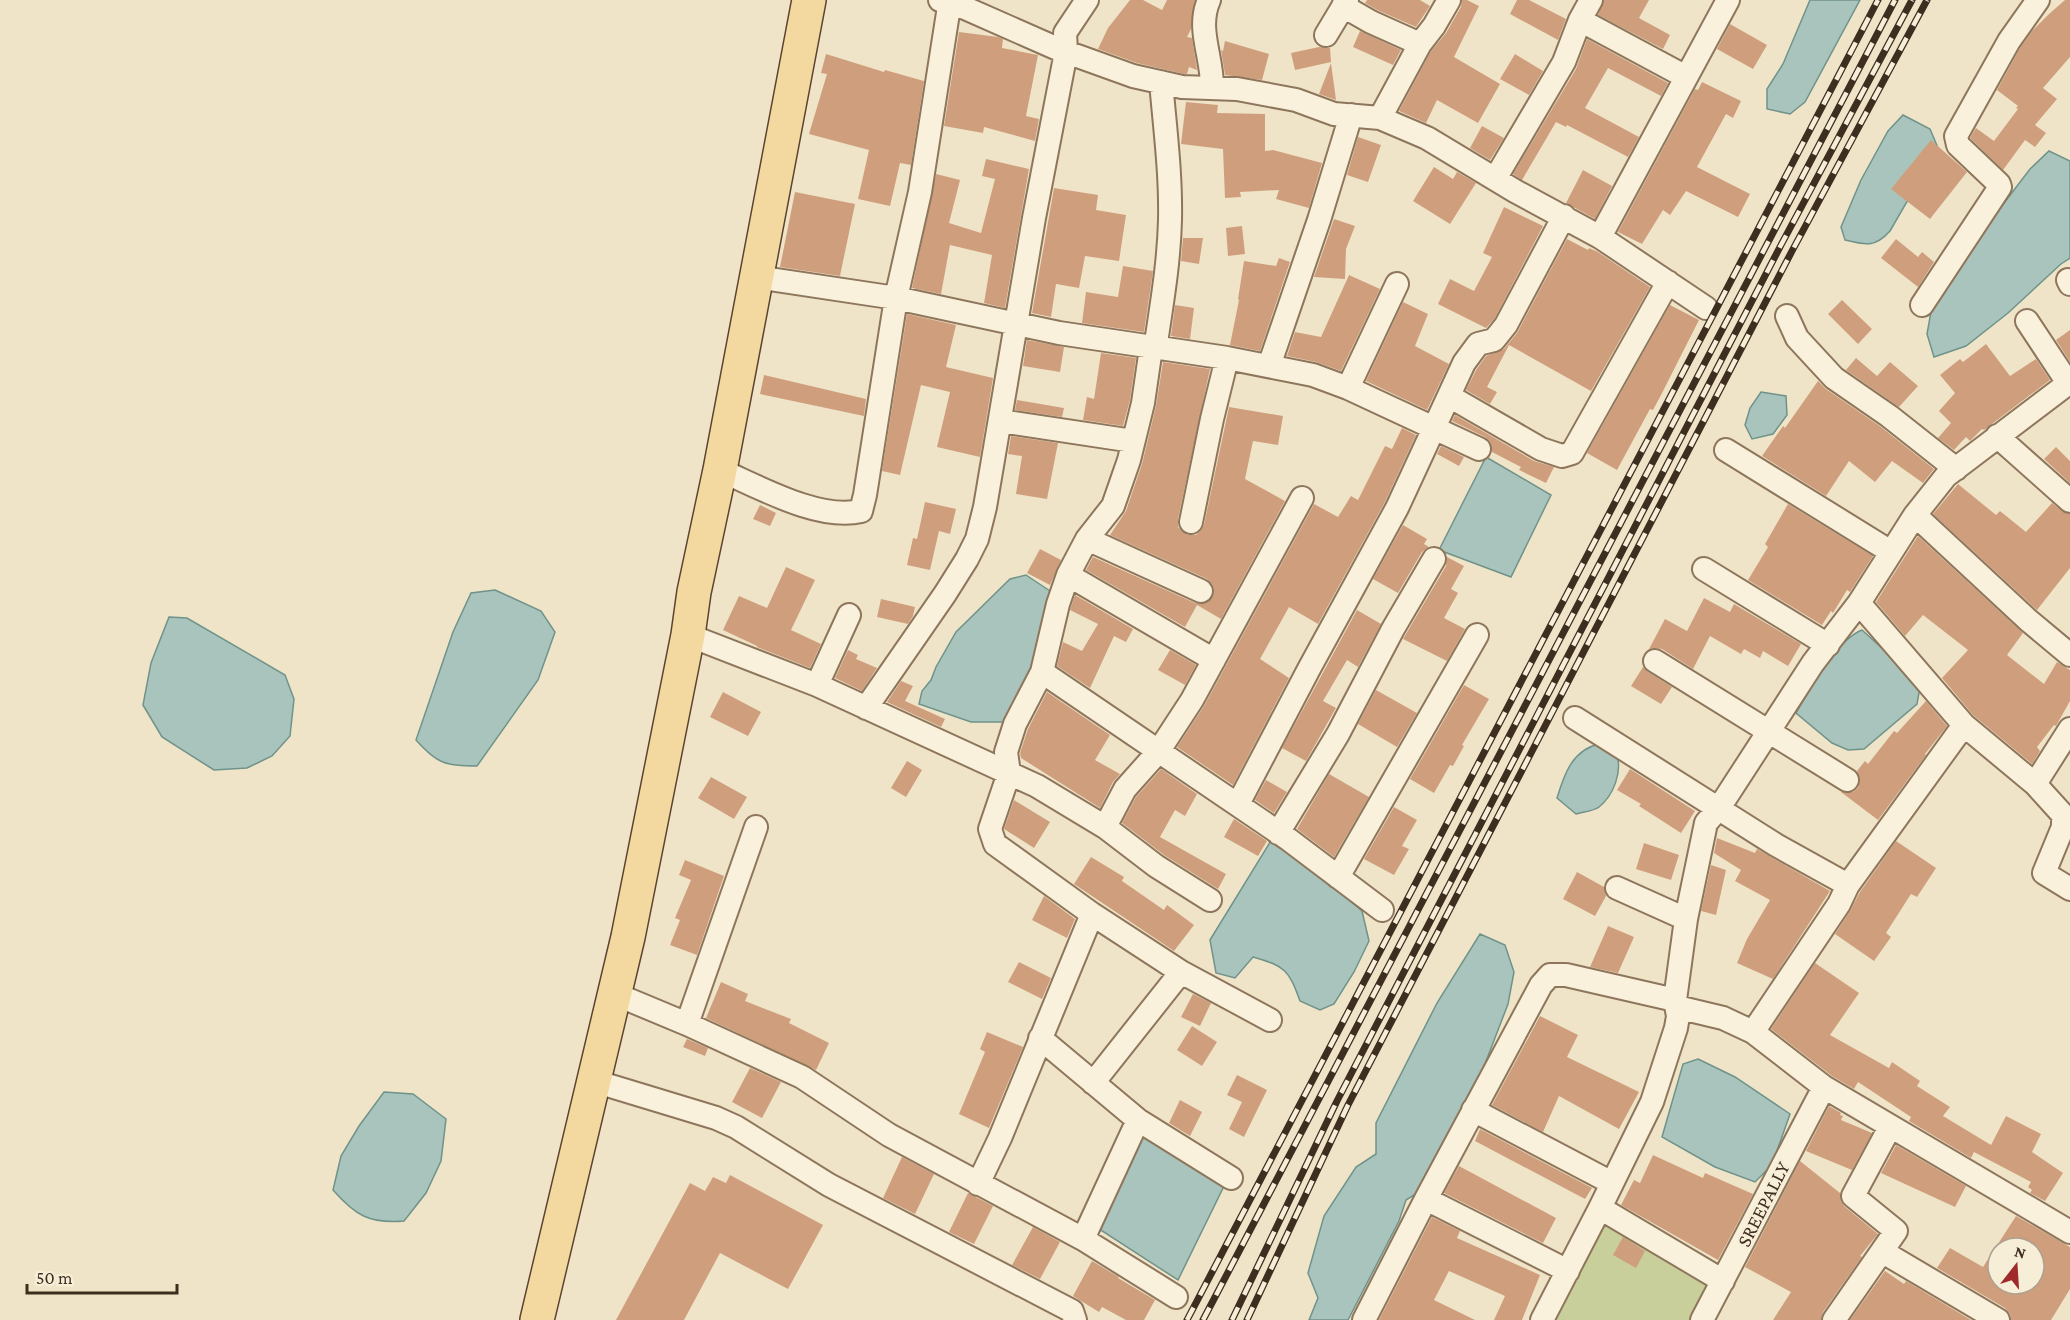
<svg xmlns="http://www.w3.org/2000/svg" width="2070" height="1320" font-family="'Crimson Pro',serif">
<rect width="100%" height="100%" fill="#f0e4c8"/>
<path fill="#c9cf9b" d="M 1602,1216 L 1716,1283 L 1697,1320 L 1547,1320 Z"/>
<path fill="#a9c4bc" stroke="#6f938a" stroke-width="1.5" d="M 1810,0 L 1860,0 L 1805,102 L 1790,114 L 1767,109 L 1767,89 L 1783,64 Z
M 1903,115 L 1930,129 L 1938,148 L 1890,231 C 1875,248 1865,245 1845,240 L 1841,227 L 1861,180 L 1888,131 Z
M 2049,151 L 2070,161 L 2070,258 L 2061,264 L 2008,313 L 1966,346 L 1934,357 L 1927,334 L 1934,295 L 2030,169 Z
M 1761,392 L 1786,396 L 1787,415 L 1773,434 L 1752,439 L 1745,425 L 1750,408 Z
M 1486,457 L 1551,495 L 1511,577 L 1439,550 Z
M 1026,575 L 1053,593 L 1040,642 L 1014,722 L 971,722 L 919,704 L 922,691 L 931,680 L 936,667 L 956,632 L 1010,579 Z
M 495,590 L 541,611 L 555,632 L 538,680 L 477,766 C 446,766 437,764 416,740 L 453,632 L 471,593 Z
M 169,617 L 187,618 L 285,675 L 294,699 L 290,736 L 272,756 L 247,768 L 214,770 L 162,737 L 143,705 L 151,663 Z
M 1862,630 L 1896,661 L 1920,687 L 1917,704 L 1864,749 L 1848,750 L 1832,743 L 1796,713 C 1811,688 1835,641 1862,630 Z
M 1599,744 L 1617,755 C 1622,772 1614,795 1599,807 C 1594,811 1583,812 1576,814 L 1557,798 C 1564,775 1572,750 1599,744 Z
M 1272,839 L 1306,862 L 1362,911 L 1369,941 L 1354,972 L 1334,1004 L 1320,1010 L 1300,1001 C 1289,970 1285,966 1253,957 L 1235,978 L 1216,973 L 1210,940 Z
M 1480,934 L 1505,945 L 1514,972 L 1508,1004 L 1470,1103 L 1427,1187 L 1406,1200 L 1399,1221 L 1348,1320 L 1309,1320 L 1318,1298 L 1308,1273 L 1324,1216 L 1356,1167 L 1376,1154 L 1376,1123 L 1437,1003 Z
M 1698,1059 L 1735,1077 L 1790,1114 L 1772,1165 L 1755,1182 L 1715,1167 L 1662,1137 L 1683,1064 Z
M 384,1092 L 413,1094 L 446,1119 L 441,1161 L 426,1193 L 404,1221 C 369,1224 355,1215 333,1190 L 341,1156 L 359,1126 Z
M 1141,1134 L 1225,1184 L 1178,1280 L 1096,1227 Z"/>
<path fill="#cf9f7d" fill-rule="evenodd" d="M 1130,0 L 1143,0 L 1162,10 L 1167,0 L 1195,0 L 1191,29 L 1187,37 L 1192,38 L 1197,70 L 1189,67 L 1187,74 L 1184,74 L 1137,63 L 1098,49 L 1108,28 Z
M 1367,0 L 1420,0 L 1430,6 L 1416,27 L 1377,10 L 1365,3 Z
M 1462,0 L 1467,0 L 1479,6 L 1454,57 L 1500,84 L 1478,123 L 1437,100 L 1426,123 L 1399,111 L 1431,51 L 1446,33 L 1461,7 Z
M 1517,0 L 1529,0 L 1566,19 L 1558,40 L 1510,14 Z
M 1604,0 L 1649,0 L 1639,18 L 1670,35 L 1663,49 L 1598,15 Z
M 2065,0 L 2070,0 L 2070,57 L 2043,88 L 2057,99 L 2035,125 L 2046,133 L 2035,147 L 2025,140 L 2003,170 L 1970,138 L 1976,128 L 1994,141 L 2018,109 L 2016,108 L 2018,106 L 1997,90 L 2020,48 L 2032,31 L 2049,14 Z
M 1730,24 L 1767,45 L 1753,69 L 1717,49 Z
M 1360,31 L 1401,50 L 1393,65 L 1353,47 Z
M 959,32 L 998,37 L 1003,39 L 1002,48 L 1038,55 L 1026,116 L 1039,119 L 1035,141 L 984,127 L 983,133 L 944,126 Z
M 1587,39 L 1668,83 L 1661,96 L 1608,68 L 1585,108 L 1639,137 L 1628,157 L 1567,125 L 1566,127 L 1556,122 L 1522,180 L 1513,174 L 1576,69 Z
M 1225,41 L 1269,54 L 1262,80 L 1225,75 L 1221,50 L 1223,51 Z
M 1319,47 L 1330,48 L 1331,62 L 1295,70 L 1291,53 Z
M 826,54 L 884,72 L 885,70 L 924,81 L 911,165 L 900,163 L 890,206 L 858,199 L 869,150 L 809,134 L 827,74 L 821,73 Z
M 1515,54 L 1543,71 L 1529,95 L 1500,79 Z
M 1331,63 L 1336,100 L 1319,94 Z
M 1702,82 L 1741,101 L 1733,118 L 1726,114 L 1697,167 L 1750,194 L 1738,217 L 1686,191 L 1670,215 L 1663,210 L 1642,244 L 1618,232 L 1695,89 L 1698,90 Z
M 1186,102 L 1218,105 L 1217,113 L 1265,114 L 1265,151 L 1273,150 L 1322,163 L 1309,208 L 1276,199 L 1279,190 L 1240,192 L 1241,197 L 1225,198 L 1223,149 L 1181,144 Z
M 1482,126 L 1504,138 L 1490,160 L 1470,148 Z
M 1358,137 L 1381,145 L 1368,182 L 1347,175 Z
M 1931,140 L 1967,172 L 1930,219 L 1891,189 Z
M 986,159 L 1029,169 L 1005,308 L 984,303 L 992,255 L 950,245 L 941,294 L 912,288 L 936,174 L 960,180 L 949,223 L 981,233 L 995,179 L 982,176 Z
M 1434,167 L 1453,179 L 1457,172 L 1476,183 L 1450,224 L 1413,201 Z
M 1583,170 L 1612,186 L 1595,219 L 1566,203 Z
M 1054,188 L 1098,195 L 1096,210 L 1126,215 L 1119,261 L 1085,256 L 1079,288 L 1056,284 L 1051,317 L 1032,313 Z
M 795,192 L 855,204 L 840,276 L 780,267 Z
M 1504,207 L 1543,226 L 1495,318 L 1486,328 L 1438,304 L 1450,279 L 1474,291 L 1492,257 L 1483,253 Z
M 1334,219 L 1355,226 L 1346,249 L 1345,279 L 1314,277 Z
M 1242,226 L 1245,254 L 1228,256 L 1226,228 Z
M 1183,238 L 1203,238 L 1199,264 L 1181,261 Z
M 1567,239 L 1588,250 L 1589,248 L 1598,252 L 1650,287 L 1591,391 L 1509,345 L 1487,387 L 1497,392 L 1490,404 L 1466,390 L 1476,370 L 1486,356 L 1504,349 L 1517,333 Z
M 1896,239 L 1918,257 L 1922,252 L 1934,262 L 1918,287 L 1881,258 Z
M 1279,258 L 1290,262 L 1260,351 L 1230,345 L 1239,300 L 1238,299 L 1244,261 L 1276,266 Z
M 1123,266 L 1153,271 L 1144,332 L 1082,323 L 1086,292 L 1118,297 Z
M 1349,275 L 1380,289 L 1341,371 L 1316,362 L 1287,356 L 1295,332 L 1321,337 Z
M 1842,300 L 1872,329 L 1858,344 L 1828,314 Z
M 1403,302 L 1428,314 L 1415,346 L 1449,364 L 1427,410 L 1366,381 Z
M 1175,305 L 1194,308 L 1190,339 L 1171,336 Z
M 1670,305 L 1699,320 L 1660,397 L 1653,410 L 1650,409 L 1617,470 L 1587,453 Z
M 907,314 L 956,325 L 946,367 L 993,378 L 980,457 L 937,447 L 950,392 L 921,385 L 900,475 L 882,471 Z
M 2070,330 L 2070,362 L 2056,340 Z
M 1027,340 L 1064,347 L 1060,372 L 1023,366 Z
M 1986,344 L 2010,376 L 2036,359 L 2050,380 L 1984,430 L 1982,429 L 1970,441 L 1966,437 L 1954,450 L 1938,438 L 1951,423 L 1939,411 L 1955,393 L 1940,375 L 1960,359 L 1963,362 Z
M 1101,353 L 1136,358 L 1130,400 L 1123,426 L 1083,420 L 1087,397 L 1094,399 Z
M 1856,358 L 1877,376 L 1890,362 L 1918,386 L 1899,407 L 1846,370 Z
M 1163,362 L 1210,369 L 1178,519 L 1178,527 L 1183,532 L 1188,535 L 1196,535 L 1201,530 L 1204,525 L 1229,407 L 1283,416 L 1278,445 L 1253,441 L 1245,479 L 1285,501 L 1221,619 L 1197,605 L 1185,627 L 1086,570 L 1093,557 L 1195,603 L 1202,604 L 1208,602 L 1213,596 L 1214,589 L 1212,584 L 1207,579 L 1110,535 L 1126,511 L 1142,464 L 1156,406 Z
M 764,375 L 866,399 L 864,416 L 760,394 Z
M 1818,381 L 1826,389 L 1881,427 L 1934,469 L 1923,483 L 1892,461 L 1875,482 L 1849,461 L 1826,496 L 1762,456 L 1783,426 L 1785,428 Z
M 1017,400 L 1064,408 L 1062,417 L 1015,410 Z
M 1455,415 L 1534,461 L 1554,467 L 1546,483 L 1519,470 L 1521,467 L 1492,452 L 1490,442 L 1485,437 L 1452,421 Z
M 1402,428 L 1416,435 L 1385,502 L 1318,624 L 1289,607 L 1260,659 L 1289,678 L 1233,785 L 1177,747 L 1204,706 L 1314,504 L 1338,517 L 1351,496 L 1358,500 L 1385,446 L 1392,449 Z
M 1011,436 L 1058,443 L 1047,499 L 1016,494 L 1022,456 L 1008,454 Z
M 1441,446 L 1464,457 L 1459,466 L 1437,454 Z
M 2056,447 L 2070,461 L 2070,483 L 2044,459 Z
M 1958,484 L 1996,515 L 2000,511 L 2026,532 L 2052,503 L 2062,511 L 2070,514 L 2070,568 L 2037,610 L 1933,514 Z
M 925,502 L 956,509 L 950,534 L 939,531 L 930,570 L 907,565 L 913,538 L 917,539 Z
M 1788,504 L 1873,556 L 1850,592 L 1847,590 L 1833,613 L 1831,611 L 1822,625 L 1748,580 L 1768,547 L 1765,544 Z
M 760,505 L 776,513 L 770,526 L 753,519 Z
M 1403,525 L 1427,539 L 1424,544 L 1429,547 L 1422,552 L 1398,593 L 1373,579 Z
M 1918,536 L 2023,633 L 2007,655 L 2044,684 L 2057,662 L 2070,670 L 2070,701 L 2056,726 L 2054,725 L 2037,747 L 2040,751 L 2032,764 L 1973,715 L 1942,678 L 1968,650 L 1923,615 L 1905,636 L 1876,602 Z
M 1040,549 L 1061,560 L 1050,585 L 1027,573 Z
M 1447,557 L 1464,566 L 1451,589 L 1458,593 L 1444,618 L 1465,629 L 1447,661 L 1403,639 L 1446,566 Z
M 786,567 L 815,580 L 791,630 L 821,644 L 810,668 L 757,647 L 757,646 L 723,630 L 739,596 L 767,608 Z
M 1075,595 L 1133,629 L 1126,642 L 1114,636 L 1090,688 L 1057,666 L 1063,642 L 1082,651 L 1098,624 L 1070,610 Z
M 1704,598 L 1730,612 L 1734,604 L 1801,644 L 1788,666 L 1763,651 L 1760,658 L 1744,649 L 1741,654 L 1710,636 L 1693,669 L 1662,649 L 1655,648 L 1649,649 L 1665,619 L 1687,631 Z
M 881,599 L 915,607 L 913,616 L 908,624 L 877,617 Z
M 1357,610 L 1381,624 L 1358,667 L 1347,660 L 1323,701 L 1336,708 L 1306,761 L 1282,748 Z
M 848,650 L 858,655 L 856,659 L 877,668 L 862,691 L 835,678 Z
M 1170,650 L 1196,665 L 1185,685 L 1158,670 Z
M 1643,667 L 1648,672 L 1672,687 L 1661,704 L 1631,686 Z
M 901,681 L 913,686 L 905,701 L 945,719 L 941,727 L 887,702 Z
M 1464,685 L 1489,699 L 1462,745 L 1464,746 L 1453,766 L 1450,765 L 1434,793 L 1410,779 Z
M 1376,690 L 1417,713 L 1397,747 L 1358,724 Z
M 723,692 L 761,712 L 748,736 L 710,717 Z
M 1047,692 L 1110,735 L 1095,760 L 1120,774 L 1113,782 L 1100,808 L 1021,758 L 1020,753 L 1028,729 Z
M 1926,701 L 1947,726 L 1925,754 L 1926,755 L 1878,820 L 1841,792 L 1853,792 L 1858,788 L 1860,780 L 1857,771 L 1865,761 L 1868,764 L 1894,731 L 1897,733 Z
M 907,761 L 922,770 L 906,797 L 891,788 Z
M 1161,769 L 1197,794 L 1185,816 L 1175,810 L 1160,837 L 1226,874 L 1218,889 L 1164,855 L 1122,823 L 1136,797 Z
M 1630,769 L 1695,811 L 1681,833 L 1639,806 L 1641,804 L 1617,790 Z
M 1329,774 L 1369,797 L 1334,857 L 1297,829 Z
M 711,777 L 747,797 L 734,819 L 698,798 Z
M 1266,780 L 1287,792 L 1274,813 L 1255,800 Z
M 1014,800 L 1050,822 L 1034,848 L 1004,829 Z
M 1394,807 L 1417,820 L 1402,846 L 1409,849 L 1394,875 L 1364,859 Z
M 1234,819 L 1267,841 L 1258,856 L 1224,837 Z
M 1717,838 L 1755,853 L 1757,849 L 1830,891 L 1773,979 L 1737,963 L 1747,939 L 1770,900 L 1735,881 L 1741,870 L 1714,853 Z
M 1896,841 L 1936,868 L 1917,897 L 1911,894 L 1886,933 L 1891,937 L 1874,961 L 1835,934 L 1850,911 L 1860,892 Z
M 1644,843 L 1679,855 L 1671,880 L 1636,869 Z
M 1091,857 L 1124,877 L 1122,881 L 1164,910 L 1167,905 L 1194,925 L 1174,951 L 1074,884 Z
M 685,860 L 724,876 L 697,955 L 670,945 L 680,920 L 675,918 L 691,880 L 679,875 Z
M 1711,865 L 1726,870 L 1716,915 L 1701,911 Z
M 1577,872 L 1604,887 L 1606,896 L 1595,916 L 1563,899 Z
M 1044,896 L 1075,919 L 1067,938 L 1032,920 Z
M 1608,926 L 1634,937 L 1618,973 L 1590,967 Z
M 1019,962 L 1051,978 L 1042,999 L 1008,982 Z
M 1815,963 L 1859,993 L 1830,1035 L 1889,1068 L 1892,1062 L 1920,1081 L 1917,1086 L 1950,1107 L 1943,1116 L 1991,1145 L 2006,1116 L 2041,1134 L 2032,1152 L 2063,1173 L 2045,1201 L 2030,1193 L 2032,1190 L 2028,1187 L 2031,1182 L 1974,1152 L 1971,1158 L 1909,1121 L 1911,1117 L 1858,1082 L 1854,1089 L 1832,1076 L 1771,1029 Z
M 721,982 L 748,994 L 745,1001 L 791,1019 L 789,1023 L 829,1043 L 816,1070 L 706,1018 Z
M 1193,994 L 1211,1003 L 1200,1026 L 1181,1017 Z
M 1540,1016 L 1578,1035 L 1567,1057 L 1639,1092 L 1619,1129 L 1559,1096 L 1543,1132 L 1492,1105 Z
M 1192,1026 L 1217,1042 L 1202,1066 L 1177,1050 Z
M 987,1032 L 1023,1047 L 989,1128 L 959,1114 L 985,1052 L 980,1049 Z
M 687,1039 L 708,1048 L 705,1056 L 683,1047 Z
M 750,1068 L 781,1082 L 762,1118 L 732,1102 Z
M 1237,1075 L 1267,1090 L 1244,1137 L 1229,1129 L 1242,1102 L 1227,1095 Z
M 1180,1100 L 1202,1112 L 1190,1136 L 1169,1123 Z
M 1829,1106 L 1841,1113 L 1840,1115 L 1843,1116 L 1841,1120 L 1872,1133 L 1852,1170 L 1806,1151 Z
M 1480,1129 L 1592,1188 L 1585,1199 L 1475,1141 Z
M 1896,1145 L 1966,1186 L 1955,1207 L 1881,1173 Z
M 1653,1155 L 1703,1178 L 1705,1173 L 1753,1194 L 1718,1260 L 1621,1205 L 1634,1180 L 1640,1183 Z
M 902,1157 L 934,1174 L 915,1214 L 883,1198 Z
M 1800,1161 L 1840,1193 L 1841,1201 L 1844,1206 L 1878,1234 L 1860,1256 L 1862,1257 L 1823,1312 L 1821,1320 L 1773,1320 L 1791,1292 L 1745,1267 Z
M 1459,1166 L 1556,1218 L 1543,1243 L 1444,1193 Z
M 730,1175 L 823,1225 L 788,1289 L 720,1253 L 684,1320 L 616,1320 L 690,1183 L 705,1191 L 713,1177 L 726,1183 Z
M 968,1193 L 993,1206 L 974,1244 L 949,1232 Z
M 2016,1216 L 2070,1247 L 2070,1289 L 2051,1320 L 2011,1320 L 2010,1314 L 2005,1308 L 1937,1268 L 1950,1248 L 1983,1267 ZM 1998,1248 L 2034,1248 L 2034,1284 L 1998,1284 Z
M 1432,1217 L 1460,1231 L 1457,1238 L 1540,1275 L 1522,1320 L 1494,1320 L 1505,1296 L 1449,1271 L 1434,1300 L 1475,1320 L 1379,1320 Z
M 1033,1227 L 1060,1242 L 1040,1279 L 1012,1265 Z
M 1623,1237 L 1645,1251 L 1636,1268 L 1613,1255 Z
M 1092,1261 L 1119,1277 L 1118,1278 L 1155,1300 L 1144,1320 L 1126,1320 L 1102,1307 L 1099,1312 L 1073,1296 Z
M 1885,1271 L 1904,1284 L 1906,1281 L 1971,1320 L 1850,1320 Z"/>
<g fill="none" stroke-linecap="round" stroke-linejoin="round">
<defs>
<path id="street" d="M 940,0 L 965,8 L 1058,49 L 1133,76 L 1182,87 L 1237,89 L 1296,100 L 1334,114 L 1380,118 L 1427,138 L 1515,191 L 1600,237 L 1706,308
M 1209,0 C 1196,29 1213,58 1212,88
M 1343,6 L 1371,22 L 1420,44
M 1580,20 L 1686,77
M 1326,35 L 1347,0
M 1161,82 C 1165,128 1171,174 1170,220 C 1169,262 1162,302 1156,343 L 1151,348 L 1143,403 L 1129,460 L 1113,506 L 1087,539 L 1068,575 L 1058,604 L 1042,672 L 1015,724 L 1006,752 L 1009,773 L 990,829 L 995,844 L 1092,914 L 1181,972 L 1270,1020
M 1380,118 L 1420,44 L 1434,26 L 1449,0
M 1495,179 L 1564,62 L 1580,20 L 1591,0
M 1600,237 L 1728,0
M 756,277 L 896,298 L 1059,333 L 1227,358 L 1313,375 L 1348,388 L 1479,449
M 2068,280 L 2070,284
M 1922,305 L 2000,187 L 1999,184 L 1958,145 L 1956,136 L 2009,41 L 2038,0
M 1787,316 L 1797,338 L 1834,378 L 1889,416 L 1956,469
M 2027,321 L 2068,383
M 1269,366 L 1319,220 L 1351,115
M 1348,388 L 1397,284
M 1449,396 L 1541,449 L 1562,456 L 1572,453 L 1668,282
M 1000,421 L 1133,441
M 1997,436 L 2070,501
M 1726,450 L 1891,552
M 720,470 C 759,487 819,521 861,511 L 865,495 L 896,298 L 920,192 L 950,0
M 1915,515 L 2028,620 L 2070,655
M 1191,522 L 1212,419 L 1227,358
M 1087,539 L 1201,591
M 1704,569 L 1828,645
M 1068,575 L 1214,660
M 1859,603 L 1964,725 L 2035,784 L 2063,815 L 2063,827 L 2044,873 L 2070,889
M 688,635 L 817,685 L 1037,786 L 1105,827 L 1156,866 L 1210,900
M 1655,661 L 1847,780
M 1042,672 L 1288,839 L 1382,910
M 817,685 L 849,615
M 866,708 L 945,594 L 967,559 L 977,539 L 985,507 L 1034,218 L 1066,52 L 1065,33 L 1087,0
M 1575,718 L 1776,845 L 1848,885
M 2035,784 L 2070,729
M 1238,804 L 1310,667 L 1397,508 L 1464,363 L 1478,344 L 1494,340 L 1506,325 L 1564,216
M 1105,827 L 1125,789 L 1158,752 L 1192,700 L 1302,498
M 1278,833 L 1338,734 L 1393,629 L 1434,559
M 1338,877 L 1477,635
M 1617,888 L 1686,919
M 615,994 L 687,1024 L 802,1077 L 889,1135 L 1083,1239 L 1176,1297
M 1677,1007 L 1723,1018 L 1753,1032 L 1824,1087 L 2070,1232
M 687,1024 L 756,827
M 1753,1032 L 1839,904 L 1848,885 L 1964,725
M 1040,1038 L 1138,1120 L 1231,1178
M 594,1081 L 716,1118 L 736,1127 L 829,1185 L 1072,1311 L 1075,1320
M 1093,1083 L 1181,972
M 1473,1110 L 1612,1183
M 978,1184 L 1000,1138 L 1092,914
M 1426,1199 L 1541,985 L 1550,975 L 1566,975 L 1675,1000
M 1600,1208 L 1723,1281
M 1083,1239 L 1138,1120
M 1883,1252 L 1998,1320
M 1364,1320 L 1426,1199 L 1568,1271
M 1542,1320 L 1600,1208 L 1652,1102 L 1676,1028 L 1678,1016 L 1675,1000 L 1686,919 L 1706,823 L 1719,808 L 1813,663 L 1859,603 L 1915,515 L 1946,476 L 2070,382
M 1702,1320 L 1824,1087
M 1834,1320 L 1896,1231 L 1853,1196 L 1890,1127"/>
<path id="primary" d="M 537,1320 L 628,937 L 688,635 L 694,592 L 720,470 L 809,0"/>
</defs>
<use href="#street" stroke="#8d765c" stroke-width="26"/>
<use href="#primary" stroke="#5b4430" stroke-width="36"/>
<use href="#street" stroke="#faf1dc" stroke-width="22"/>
<use href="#primary" stroke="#f3d9a0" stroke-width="33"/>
<defs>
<path id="rail" d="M 1187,1320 L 1878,0
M 1203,1320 L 1895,0
M 1232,1320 L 1337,1101 L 1781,245 L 1912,0
M 1247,1320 L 1348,1105 L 1792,251 L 1927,0"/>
</defs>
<use href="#rail" stroke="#3d2e20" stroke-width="7"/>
<use href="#rail" stroke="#f7eed8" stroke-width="4.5" stroke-dasharray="14" stroke-linecap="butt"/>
</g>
<g text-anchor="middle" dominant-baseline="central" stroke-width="6" stroke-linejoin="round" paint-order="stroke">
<g font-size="20" fill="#3d2e20" stroke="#f7eed8">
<text transform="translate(1763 1204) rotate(-63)">SREEPALLY</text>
</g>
</g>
<g transform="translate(2016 1266) rotate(17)"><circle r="28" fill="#f7eed8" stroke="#ada18e" stroke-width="1.5"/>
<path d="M0-4.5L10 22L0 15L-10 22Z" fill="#9e2a2b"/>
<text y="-9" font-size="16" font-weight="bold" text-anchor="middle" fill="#3d2e20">N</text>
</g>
<path d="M27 1284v9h150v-9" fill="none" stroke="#3d2e20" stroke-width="3"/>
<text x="36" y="1284" font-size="18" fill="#3d2e20" stroke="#f7eed8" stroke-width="4.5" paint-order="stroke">50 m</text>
</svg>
